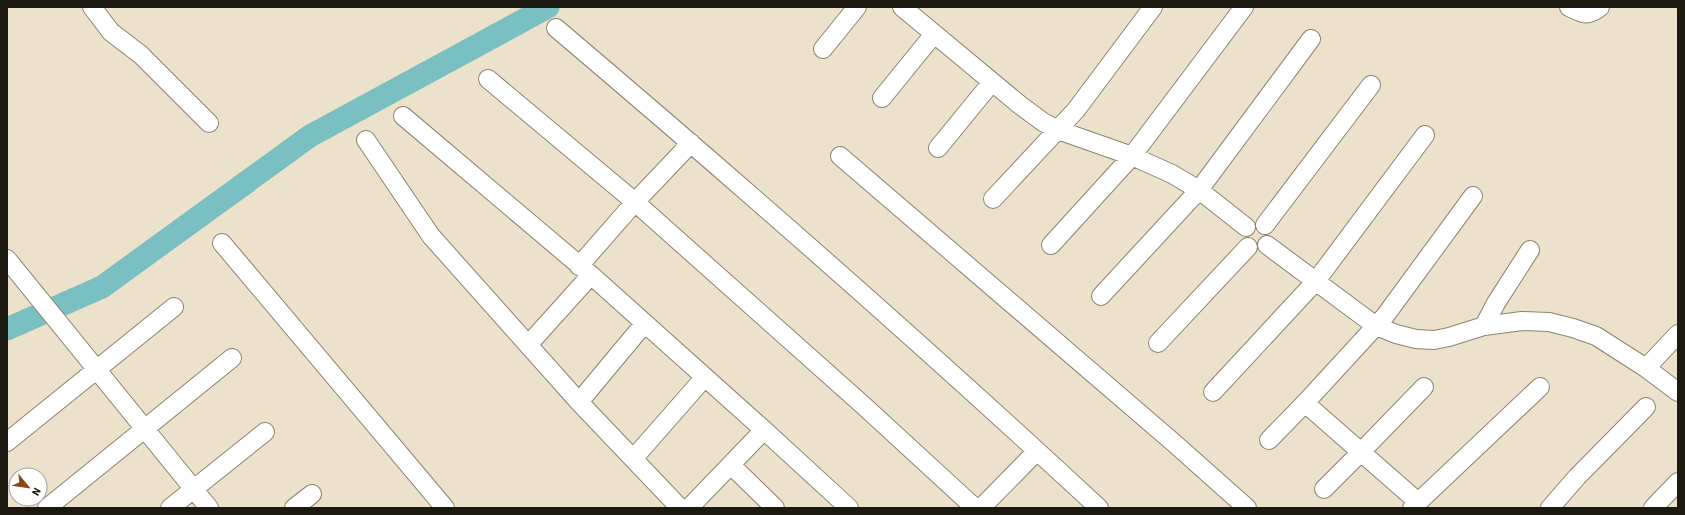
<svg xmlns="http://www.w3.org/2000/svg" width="1685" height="515" font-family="'Source Sans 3',sans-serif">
<rect width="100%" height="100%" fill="#ece2cb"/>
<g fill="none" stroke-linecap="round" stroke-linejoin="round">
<path stroke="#7ac0c3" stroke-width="23" d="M 7,329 L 102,287 L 310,136 L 548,7"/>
<defs>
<path id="minor" d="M 92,7 L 111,32 L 141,55 L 209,123
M 902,7 L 1020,105 L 1043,122 L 1058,130 L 1132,156 L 1172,174 L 1199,190 L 1246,227
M 1569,7 C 1583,14 1587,17 1600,7
M 556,28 C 740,184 922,344 1099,508
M 823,49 L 857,7
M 488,79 L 635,202 L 864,406 L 975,508
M 882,98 L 934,34
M 403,116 L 591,275 L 764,430 L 849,508
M 366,140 L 431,236 L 579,402 L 680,508
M 938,148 L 992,82
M 840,156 L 1174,443 L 1247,508
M 993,199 L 1076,110 L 1153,7
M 1265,225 L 1371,85
M 222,243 L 445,508
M 1051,245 L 1132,156 L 1244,7
M 1267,245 L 1376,326 L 1396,334 L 1416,339 L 1434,340 L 1449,337 L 1484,326 L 1522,321 L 1549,322 L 1573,328 L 1596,336 L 1646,368 L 1678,392
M 7,259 L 209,508
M 579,266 L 635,202 L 691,143
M 1101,296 L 1199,190 L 1311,39
M 1484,326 L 1496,303 L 1530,250
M 1158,343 L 1248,247
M 528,345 L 591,275
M 1646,368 L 1678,334
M 1213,392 L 1316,281 L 1425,135
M 579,402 L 644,324
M 1305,403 L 1418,502
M 1269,440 L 1305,403 L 1385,316 L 1473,196
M 7,442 L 174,307
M 633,459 L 704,378
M 731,465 L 775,508
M 1324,489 L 1361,452 L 1424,387
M 47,508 L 232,358
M 170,508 L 265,432
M 294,508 L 312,494
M 689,508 L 764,430
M 981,508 L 1037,451
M 1412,508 L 1540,387
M 1550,508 L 1577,477 L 1646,407
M 1653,508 L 1678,482"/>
</defs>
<use href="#minor" stroke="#8c836f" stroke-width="20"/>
<use href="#minor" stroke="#fff" stroke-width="18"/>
</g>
<rect width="1685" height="515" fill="none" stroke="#1c1911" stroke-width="16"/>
<g transform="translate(28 487) rotate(119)"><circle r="19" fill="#ffffff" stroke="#a4a3a0"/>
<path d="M0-3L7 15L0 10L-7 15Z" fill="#8a4818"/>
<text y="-6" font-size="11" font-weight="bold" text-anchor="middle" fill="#1c1911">N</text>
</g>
</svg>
